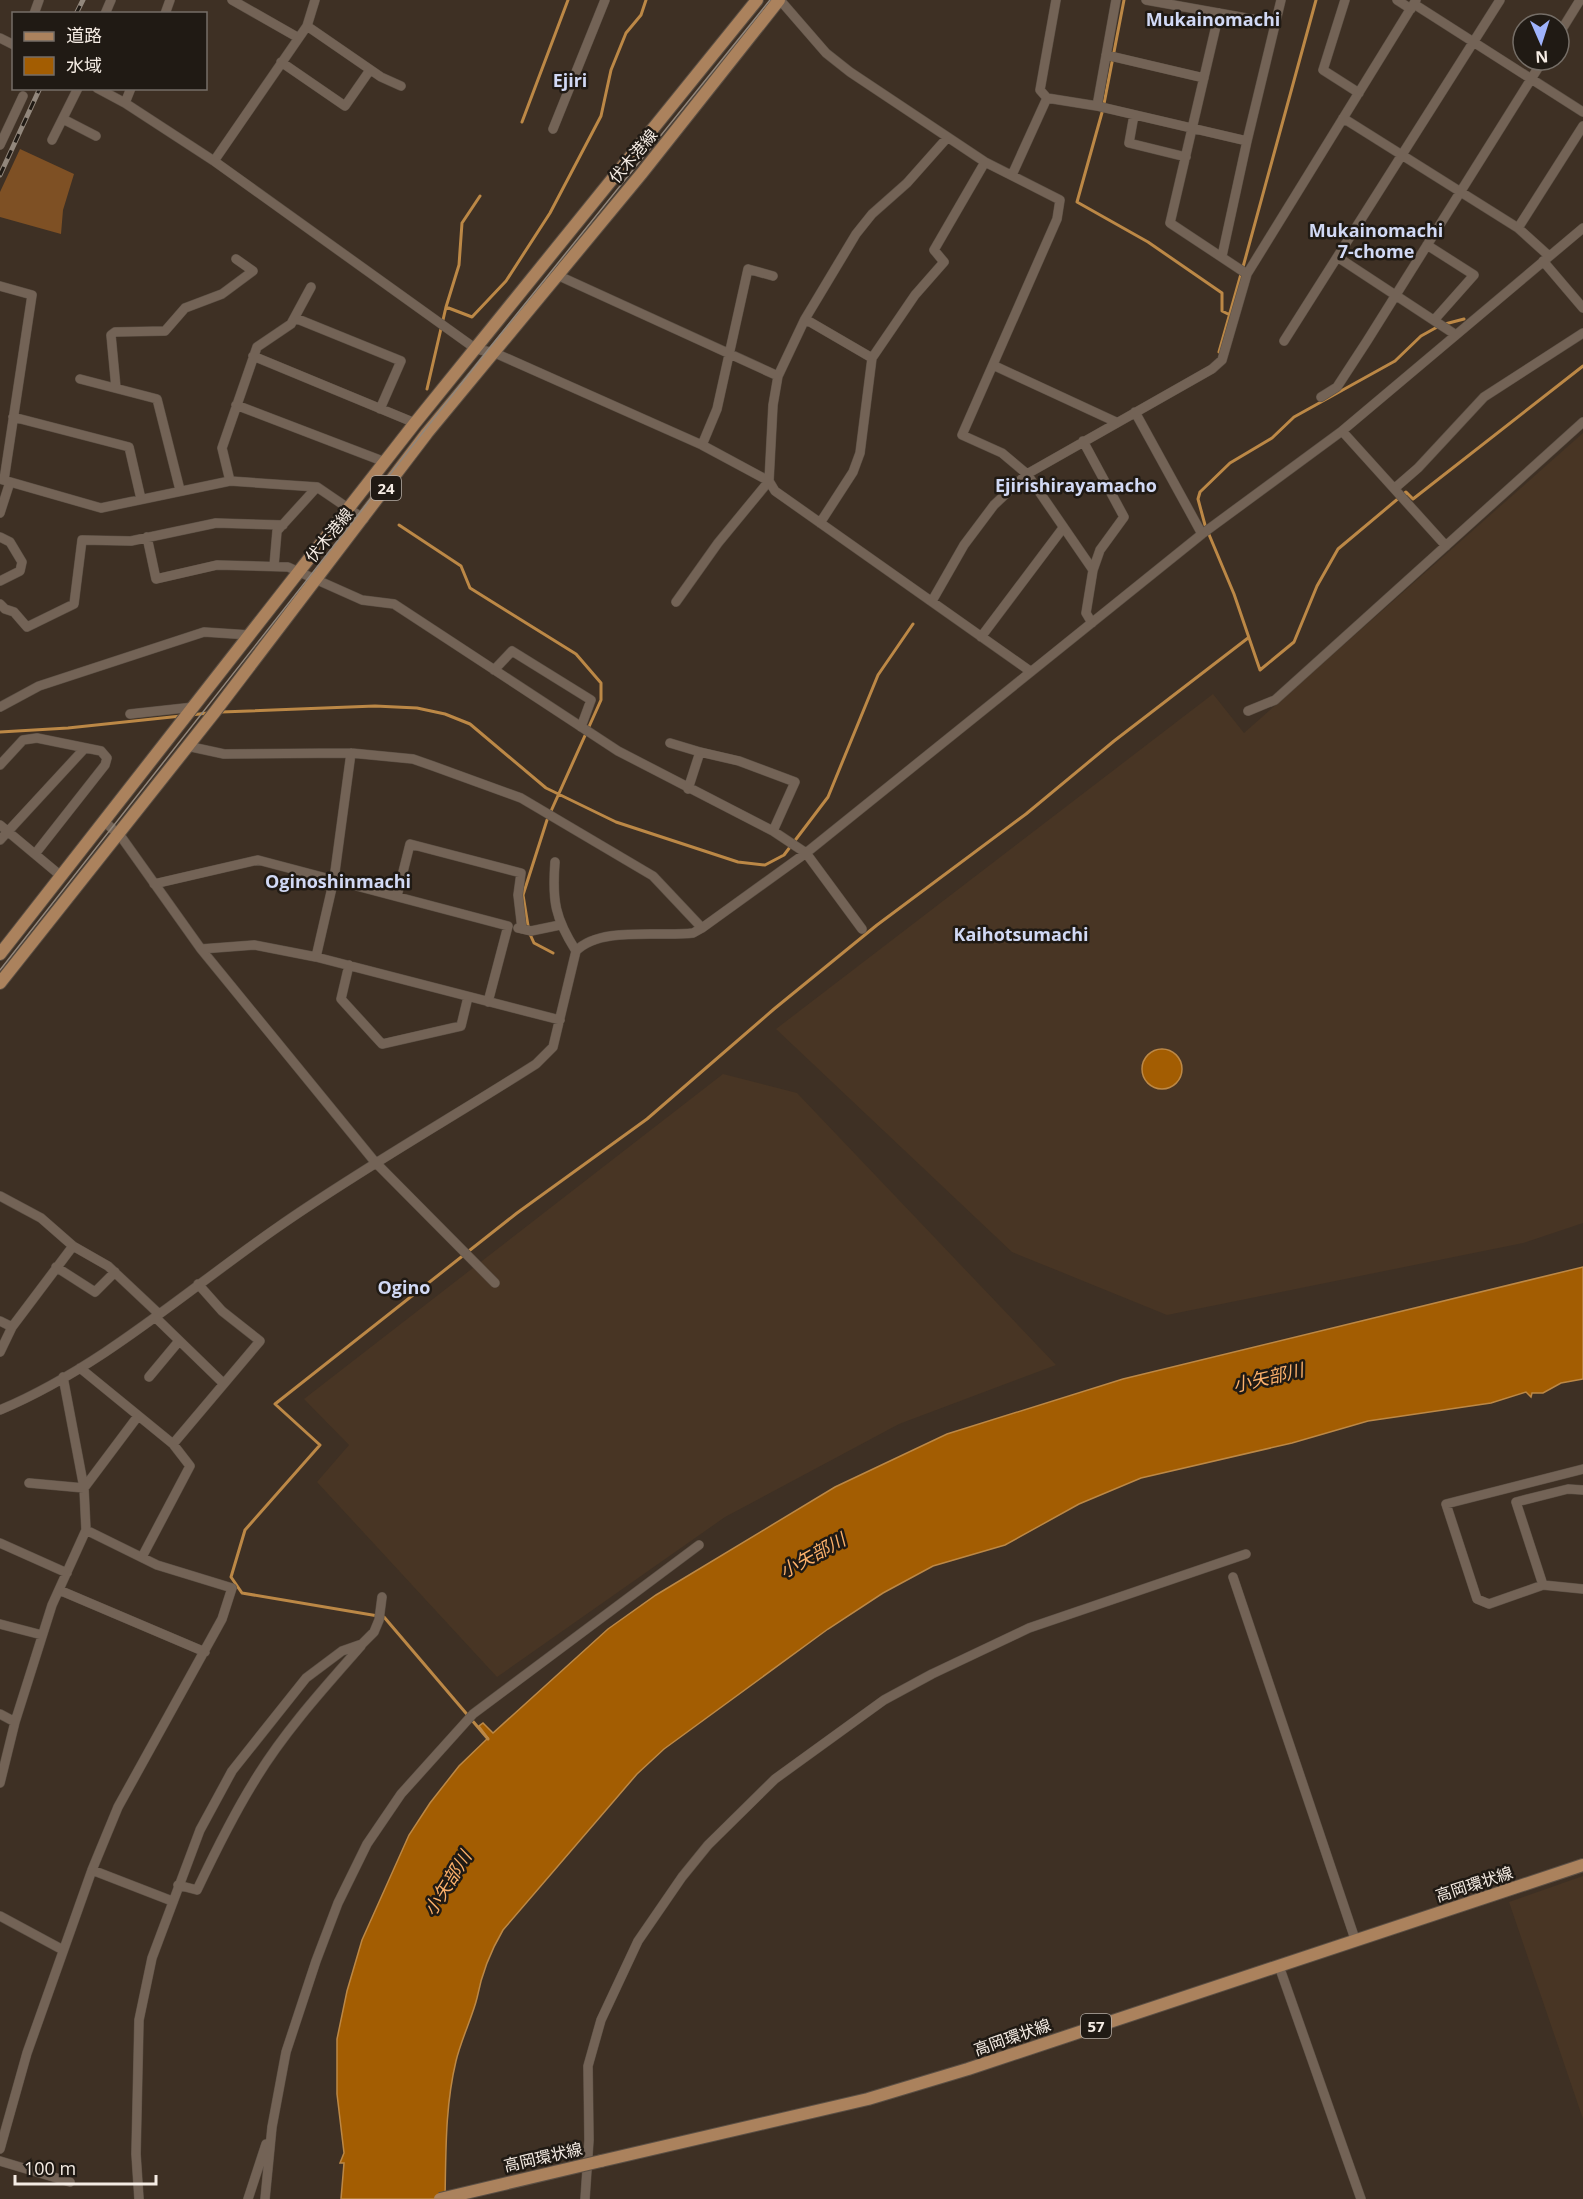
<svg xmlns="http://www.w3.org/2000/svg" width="1583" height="2199" font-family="'Open Sans','Noto Sans JP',sans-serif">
<rect width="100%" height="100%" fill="#3e3024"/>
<path fill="#483524" d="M 1583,433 L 1583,1223 L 1523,1243 L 1167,1315 L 1012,1252 L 776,1029 L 1213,694 L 1244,733 Z
M 723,1074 L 797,1093 L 1056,1365 L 899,1424 L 725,1517 L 497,1677 L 317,1482 L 349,1445 L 304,1399 Z
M 1583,1876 L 1583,2119 L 1509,1902 Z"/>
<path fill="#7e5024" d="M 20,149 L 74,174 L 63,210 L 61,234 L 0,217 L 0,192 Z"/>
<path fill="#a35d02" stroke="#bc8846" stroke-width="1.5" d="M1142 1069a20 20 0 1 1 40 0a20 20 0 1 1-40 0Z
M 1583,1267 L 1583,1379 L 1561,1383 L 1543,1393 L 1532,1393 L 1531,1397 L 1526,1392 L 1491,1403 L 1368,1421 L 1292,1443 L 1141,1478 L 1079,1504 L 1005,1545 L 933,1566 L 883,1593 L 828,1629 L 664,1749 L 637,1774 L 503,1930 C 490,1952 482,1972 477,1998 C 473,2015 461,2040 456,2061 C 445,2107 446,2152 445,2199 L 341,2199 L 344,2163 L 340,2163 L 344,2153 L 337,2094 L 337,2039 L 347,1991 L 362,1940 L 409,1835 L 430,1803 L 459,1766 L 488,1738 L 479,1726 L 483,1723 L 493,1733 L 608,1629 L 656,1595 L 835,1487 L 947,1434 L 1123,1379 Z"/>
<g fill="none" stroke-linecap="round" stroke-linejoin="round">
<path stroke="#bc8846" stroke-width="3" d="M 1124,0 L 1103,109 L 1077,202 L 1148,242 L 1222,293 L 1222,311 L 1230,315
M 522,122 L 568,0
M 1243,267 L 1316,0
M 446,307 L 472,317 L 506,281 L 550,213 L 601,116 L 611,70 L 626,33 L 641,15 L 646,0
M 1445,324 L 1464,319
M 1439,326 L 1421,336 L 1395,361 L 1294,417 L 1272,438 L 1230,463 L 1200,492 L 1198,499 L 1205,525 L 1234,594 L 1260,670 L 1294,642 L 1317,586 L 1338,549 L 1406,492 L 1413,499 L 1583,366
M 1219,352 L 1241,274
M 427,389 L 446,307 L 459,265 L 462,223 L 480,196
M 399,525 L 461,566 L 470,588 L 576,654 L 601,683 L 601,700 L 547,820 L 523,895 L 529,932 L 534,943 L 553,953
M 221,712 L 375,706 L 417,708 L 445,714 L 470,724 L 546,788 L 616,822 L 738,862 L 765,865 L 784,855 L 828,797 L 878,675 L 913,624
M 191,715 L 208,713
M 0,732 L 68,728 L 181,716
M 488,1739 L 384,1617 L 242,1593 L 231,1577 L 245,1530 L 320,1445 L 275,1404 L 517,1213 L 647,1119 L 774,1009 L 877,925 L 1026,814 L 1114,741 L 1248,638"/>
<defs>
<path id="minor" d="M 232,0 L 297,37
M 780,0 L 826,53 L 850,72 L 985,162 L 1060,200 L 1057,219 L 962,435 L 1002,453 L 1027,474 L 1093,570 L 1086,613 L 1092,623
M 1056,0 L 1040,90 L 1047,98 L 1097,106 L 1116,0
M 1146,0 L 1274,23
M 1345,0 L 1323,70 L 1359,93
M 1397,0 L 1411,9
M 1414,4 L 1583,112
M 1219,13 L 1170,223 L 1247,274
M 34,14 L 39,0
M 105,14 L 111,0
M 165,14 L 170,0
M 307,26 L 381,77 L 401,86
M 1559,34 L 1580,0
M 0,38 L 14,45
M 1106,55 L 1204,78
M 281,62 L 345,106 L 370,70
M 97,88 L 125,103 L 214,161 L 476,349 L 495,353 L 702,445 L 769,481
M 125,103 L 131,88
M 1097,106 L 1247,141 L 1281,0
M 1134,115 L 1129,143 L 1186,157
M 1343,118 L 1518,228 L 1549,256
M 63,119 L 96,136
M 553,129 L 605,0
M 947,138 L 907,183 L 872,214 L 856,234 L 805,319 L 778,376 L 773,405 L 769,481 L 775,491 L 1030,671
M 52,140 L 78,88
M 0,145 L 23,96
M 214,161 L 307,26 L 315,0
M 1012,175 L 1047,98
M 1518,228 L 1583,126
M 1427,245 L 1474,275 L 1435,319
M 1222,256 L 1247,141
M 1339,258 L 1456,335
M 1543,261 L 1583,308
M 557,275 L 778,376
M 0,286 L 32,295 L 4,480
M 295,318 L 401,361 L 380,409
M 805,319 L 872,358
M 1284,341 L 1500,0
M 253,356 L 415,423
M 995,366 L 1116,422
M 80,379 L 157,399 L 180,490
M 116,388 L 111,335 L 115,332 L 165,331 L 185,308 L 222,294 L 253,271 L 236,259
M 1321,397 L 1337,387 L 1367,341 L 1543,60
M 236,405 L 385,462
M 1135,412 L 1202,534
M 13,417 L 129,447 L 141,499
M 1342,431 L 1446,546
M 1083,441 L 1124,517 L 1100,550 L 1093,570
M 702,445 L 717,409 L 748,269 L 773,276
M 0,479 L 101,508 L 230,481 L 317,487 L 364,519
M 230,481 L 222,448 L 257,347 L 291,324 L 311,287
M 1395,488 L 1418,468 L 1484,397 L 1583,333
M 0,513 L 10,482
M 820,523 L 853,472 L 860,453 L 872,358 L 915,295 L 944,262 L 934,250 L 985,162
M 0,537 L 10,542 L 22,562 L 20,571 L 0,581
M 147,537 L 156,579 L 217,565 L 288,567 L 362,600 L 394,604 L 618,751 L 773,831 L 806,853 L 862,929
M 274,566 L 277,531 L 317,487
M 932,601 L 964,545 L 994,505 L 1027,474 L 1212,369 L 1222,360 L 1247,274 L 1416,0
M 676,602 L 718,543 L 769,481
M 0,604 L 5,609 L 14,612 L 27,627 L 74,604 L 82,540 L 131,541 L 216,523 L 283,525
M 981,637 L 1063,528
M 494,670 L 512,651 L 591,700 L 581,727
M 0,707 L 39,686 L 204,632 L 250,635
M 1248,711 L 1275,700 L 1583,422
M 130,714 L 194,707
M 670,743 L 700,752
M 187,746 L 224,754 L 351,753 L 413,759 L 433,766 L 521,798 L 653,876 L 702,928
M 0,765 L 23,740 L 37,738 L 101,751 L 107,758 L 105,765 L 35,854
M 688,789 L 700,752 L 739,761 L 795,782 L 773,831
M 104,821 L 122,838 L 201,949 L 375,1162 L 495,1283
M 0,825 L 61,876
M 0,840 L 85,748
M 555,862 C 552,901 555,918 576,951
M 154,884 L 258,860 L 508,926 L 488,1002
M 397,896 L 410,844 L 521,873 L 518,895 L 522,929
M 518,928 L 531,931 L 560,925
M 201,949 L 254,945 L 316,957 L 560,1020
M 316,957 L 334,879 L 351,753
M 349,965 L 341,999 L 382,1044 L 461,1026 L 468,997
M 0,1196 L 41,1218 L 73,1246 L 12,1327 L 0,1352
M 73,1246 L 108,1266 L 159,1314
M 56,1267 L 95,1292 L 115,1272
M 155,1317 L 223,1383
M 0,1321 L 12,1327
M 80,1368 L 173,1444 L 260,1341 L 222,1311 L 198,1284
M 149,1377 L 179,1341
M 0,1410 C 102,1367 187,1290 278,1227 C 361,1169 450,1119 536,1064 L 553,1047 L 576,951 C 600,926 659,937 693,933 L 702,928 L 806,853 L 1202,534 L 1342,431 L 1583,228
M 1583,1469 L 1446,1504 L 1477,1599 L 1489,1604 L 1543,1585 L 1583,1589
M 29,1483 L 84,1488 L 138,1416
M 0,1543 L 67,1573
M 142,1557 L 190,1466 L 173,1444
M 1233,1577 L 1355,1939
M 1543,1585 L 1516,1502 L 1568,1489 L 1583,1490
M 59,1590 L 205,1652
M 0,1624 L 42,1635
M 0,1714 L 15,1722
M 0,1783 L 15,1722 L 52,1605 L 86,1530 L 84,1488 L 63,1377
M 92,1870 L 172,1901
M 178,1885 L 197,1890 C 215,1852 233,1815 255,1780 C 284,1732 324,1688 361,1646
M 0,1916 L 63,1950
M 1279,1966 L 1361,2199
M 0,2149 L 27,2053 L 92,1870 L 118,1807 L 222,1619 L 232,1588 L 157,1565 L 86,1530
M 0,2161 L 70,2182
M 139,2199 L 136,2154 L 139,2020 L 152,1958 L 200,1830 L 232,1771 L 306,1678 L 342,1651 L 362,1644 L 374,1632 L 379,1620 L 382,1597
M 248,2199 L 266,2144
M 265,2199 L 272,2127 L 286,2052 L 316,1961 L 338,1903 L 367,1844 L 401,1794 L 473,1714 L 699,1545
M 585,2199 L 589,2140 L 588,2066 L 601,2020 L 638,1941 L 682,1877 L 708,1845 L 775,1779 L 884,1700 L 932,1674 L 1029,1628 L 1246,1554"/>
<path id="major" d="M 0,954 L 415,423 L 757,0
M 0,983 L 214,713 L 427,433 L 642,173 L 779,0
M 601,2161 L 868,2099 L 968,2069 L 1583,1865"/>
</defs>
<use href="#minor" stroke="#5b4f44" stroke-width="10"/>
<use href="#major" stroke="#5b4f44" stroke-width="14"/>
<use href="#minor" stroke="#736356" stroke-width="9"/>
<use href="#major" stroke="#ab825d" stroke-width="12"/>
<path stroke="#92877c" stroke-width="1.5" d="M 0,970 L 487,351 L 770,0"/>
<defs>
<path id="rail" d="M 76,14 L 83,0
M 0,175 L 40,88"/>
</defs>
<use href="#rail" stroke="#92877c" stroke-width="5"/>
<use href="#rail" stroke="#201a14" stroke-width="3" stroke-dasharray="9" stroke-linecap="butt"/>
<defs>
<path id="major-bridge" d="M 440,2199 L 601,2161"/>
</defs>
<use href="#major-bridge" stroke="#5b4f44" stroke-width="14" stroke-linecap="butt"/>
<use href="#major-bridge" stroke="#ab825d" stroke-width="12"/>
</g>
<g text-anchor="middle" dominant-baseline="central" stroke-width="5" stroke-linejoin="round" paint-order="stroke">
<g fill="#201a14" stroke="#b5ada6" stroke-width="1.5">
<rect x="371" y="476" width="30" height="24" rx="4.5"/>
<rect x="1081" y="2014" width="30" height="24" rx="4.5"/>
</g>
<g font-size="15" font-weight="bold" fill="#f5ece4">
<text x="386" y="488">24</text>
<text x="1096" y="2026">57</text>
</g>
<g font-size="16" fill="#f5ece4" stroke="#201a14">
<text transform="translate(633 156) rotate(-50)">伏木港線</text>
<text transform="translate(329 535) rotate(-51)">伏木港線</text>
<text transform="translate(1474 1884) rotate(-18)">高岡環状線</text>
<text transform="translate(1012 2037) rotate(-19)">高岡環状線</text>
<text transform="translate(543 2157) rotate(-13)">高岡環状線</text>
</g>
<g font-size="18" font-weight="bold" fill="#d1d9f5" stroke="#201a14">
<text x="1213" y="19">Mukainomachi</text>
<text x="570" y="80">Ejiri</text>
<text x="1376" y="230">Mukainomachi<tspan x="1376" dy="21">7-chome</tspan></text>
<text x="1076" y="485">Ejirishirayamacho</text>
<text x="338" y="881">Oginoshinmachi</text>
<text x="1021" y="934">Kaihotsumachi</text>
<text x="404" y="1287">Ogino</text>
</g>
<g font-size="18" font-style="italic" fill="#fdb16b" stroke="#201a14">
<text transform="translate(1268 1377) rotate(-13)">小矢部川</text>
<text transform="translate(812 1555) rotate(-29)">小矢部川</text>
<text transform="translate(447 1883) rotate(-58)">小矢部川</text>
</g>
</g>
<rect x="12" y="12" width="195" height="78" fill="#201a14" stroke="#756e67" stroke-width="1.5"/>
<rect x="24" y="32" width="30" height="9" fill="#ab825d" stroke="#756e67" stroke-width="1.5"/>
<text x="66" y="42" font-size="18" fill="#f5ece4">道路</text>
<rect x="24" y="57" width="30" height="18" fill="#a35d02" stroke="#756e67" stroke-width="1.5"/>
<text x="66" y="72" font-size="18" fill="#f5ece4">水域</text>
<g transform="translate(1541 42) rotate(177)"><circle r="28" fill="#201a14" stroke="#756e67" stroke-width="1.5"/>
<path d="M0-4.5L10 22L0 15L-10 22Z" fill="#9fb3fd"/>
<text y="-9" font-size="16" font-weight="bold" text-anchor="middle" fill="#f5ece4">N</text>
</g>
<path d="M15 2175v9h141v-9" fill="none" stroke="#f5ece4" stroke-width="3"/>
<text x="24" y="2175" font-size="18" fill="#f5ece4" stroke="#201a14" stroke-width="4.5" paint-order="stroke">100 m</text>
</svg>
